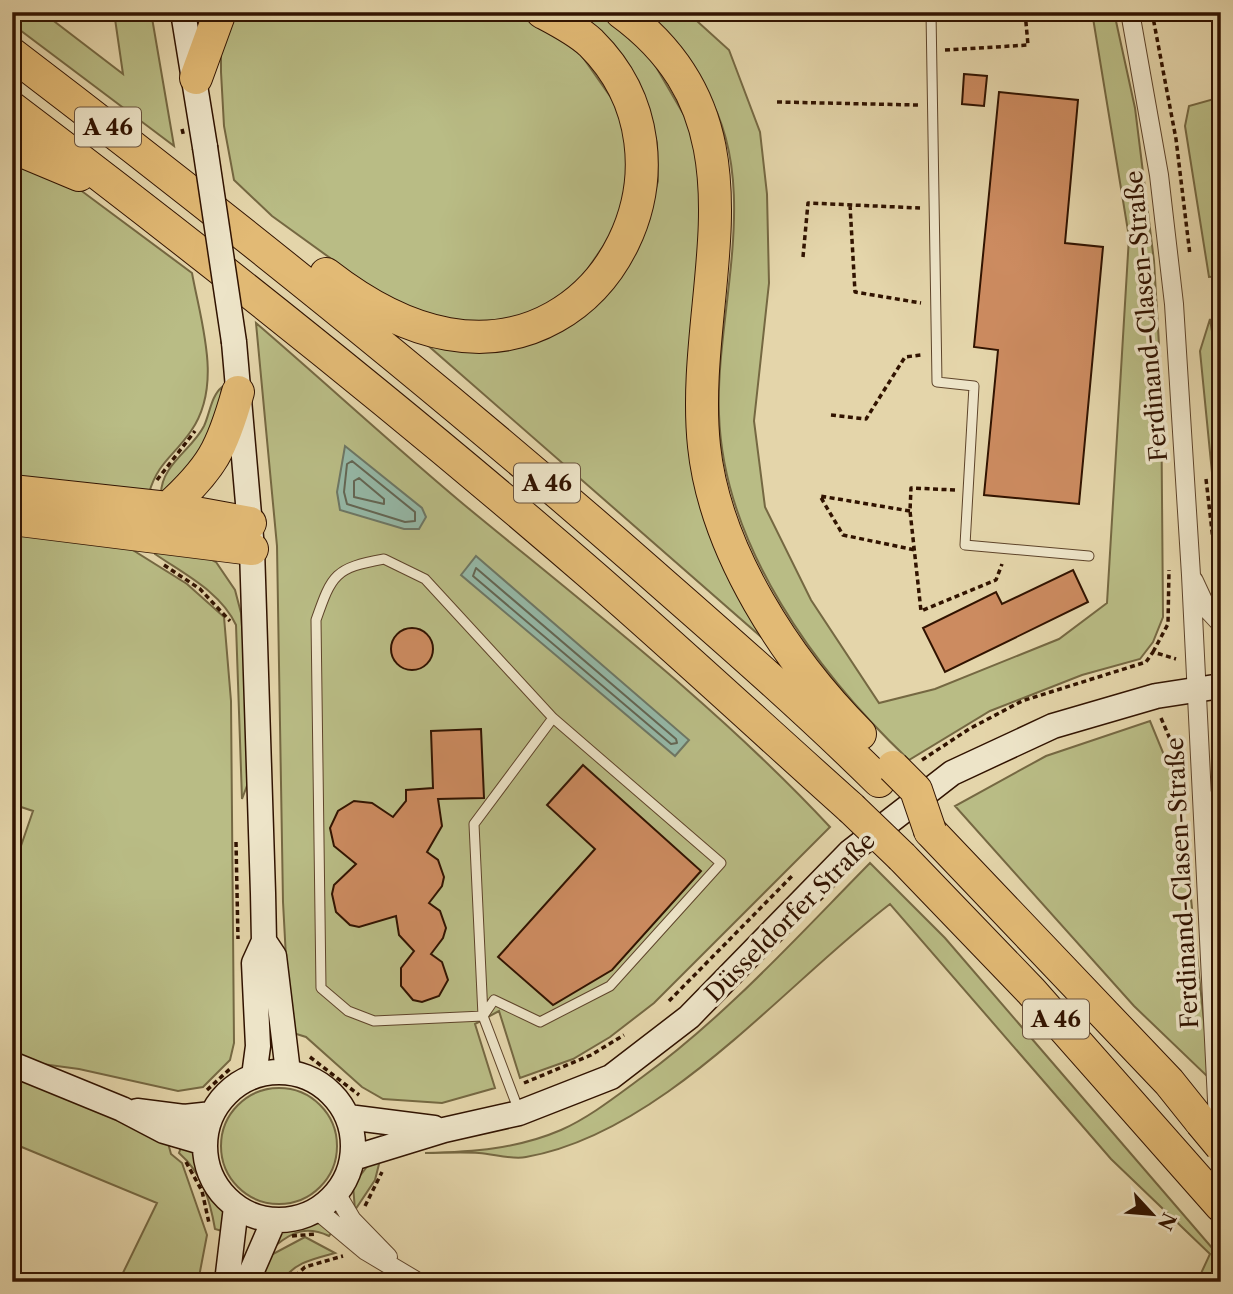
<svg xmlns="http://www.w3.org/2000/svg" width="1233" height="1294" font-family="'Libre Caslon Text',serif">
<rect width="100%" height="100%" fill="#e4d5aa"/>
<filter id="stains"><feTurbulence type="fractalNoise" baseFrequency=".00286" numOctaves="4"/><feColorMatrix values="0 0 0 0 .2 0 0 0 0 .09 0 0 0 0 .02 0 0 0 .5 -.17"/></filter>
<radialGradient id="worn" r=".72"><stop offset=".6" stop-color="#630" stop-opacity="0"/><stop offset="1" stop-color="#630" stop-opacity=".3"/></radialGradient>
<path fill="#b9bc85" stroke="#756842" stroke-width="2" d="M 12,12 L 42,12 L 123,74 L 114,12 L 151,12 L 174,146 L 12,24 Z
M 232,12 L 525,14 L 570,39 L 626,119 L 628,210 L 574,289 L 537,314 L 495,326 L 419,318 L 373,289 L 272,216 L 234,180 L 224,126 L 221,72 L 221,52 Z
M 569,12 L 605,12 L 641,41 L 706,153 L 694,443 L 783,656 L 416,335 L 495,344 L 640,240 L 658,181 L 657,143 L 646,104 L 629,69 Z
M 643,12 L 687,12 L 729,50 L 760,132 L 767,194 L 769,283 L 754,421 L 765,507 L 811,600 L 879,703 L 935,689 L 1059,639 L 1107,603 L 1129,237 L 1092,12 L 1114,12 L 1135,108 L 1154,261 L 1161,378 L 1163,617 L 1153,642 L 1140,659 L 1082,675 L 990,711 L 909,760 C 817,673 723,546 719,414 C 715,312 763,185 706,91 C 689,63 663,38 643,12 Z
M 1221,97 L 1221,276 L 1209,277 L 1185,126 L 1189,106 Z
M 12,156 L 75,186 L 192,273 C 201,323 223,385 191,431 C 174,456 158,462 149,493 L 12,477 Z
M 1210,319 L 1221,388 L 1221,564 L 1200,351 Z
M 256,323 C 327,384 396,448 468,508 C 592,610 720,709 830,827 L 654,1003 L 610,1037 L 573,1059 L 520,1078 L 499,1011 L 475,1024 L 495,1088 L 442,1103 L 383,1099 L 362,1087 L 306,1037 L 290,1032 L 283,902 L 277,546 Z
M 222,387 L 219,415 L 209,456 L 161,494 C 161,465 192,450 204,426 C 210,413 211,396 222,387 Z
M 12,527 L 123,544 L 187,584 L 224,617 L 231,701 L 234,1043 L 230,1060 L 203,1087 L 178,1091 L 79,1069 L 42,1064 L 12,1051 L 12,872 L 33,811 L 12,804 Z
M 157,541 L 201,554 L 216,562 L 235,590 L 241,613 L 246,682 L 248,783 L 242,799 L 236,625 C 221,592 184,574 155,554 Z
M 1150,721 L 1180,794 L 1210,1079 L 1134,1006 L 955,806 L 1046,756 Z
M 870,863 L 945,938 L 1213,1249 L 1217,1282 L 1197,1282 L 1210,1254 L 1111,1159 L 890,904 C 783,986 663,1133 526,1157 C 512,1160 494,1154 479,1153 C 461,1152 443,1153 425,1153 C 472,1152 517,1149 561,1130 C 590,1117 615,1097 641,1078 C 726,1016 797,937 870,863 Z
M 12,1072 L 168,1143 L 171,1154 L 182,1163 L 207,1235 L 198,1282 C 188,1282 178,1283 169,1281 C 149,1276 140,1268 120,1279 L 157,1203 L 12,1143 Z
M221 1146a58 58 0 1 1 116 0a58 58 0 1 1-116 0Z
M 182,1145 L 191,1149 L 225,1209 L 229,1233 L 215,1229 C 210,1200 202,1173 179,1153 Z
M 380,1160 L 375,1180 L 355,1210 L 353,1185 L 369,1164 Z
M 318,1223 L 332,1232 L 329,1236 C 307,1226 293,1231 275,1246 L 274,1236 C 288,1226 301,1222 318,1223 Z
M 305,1237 L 335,1253 C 313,1259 295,1262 281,1282 L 255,1282 L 271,1255 Z"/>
<path fill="#95b9a8" stroke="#6d7765" stroke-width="2" d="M 345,446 L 422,508 L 426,517 L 419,529 L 404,529 L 340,510 L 337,492 Z
M 476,556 L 689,740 L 675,756 L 461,575 Z"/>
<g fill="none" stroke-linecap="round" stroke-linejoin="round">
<path stroke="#636654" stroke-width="2" d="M 352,461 L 415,512 L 415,521 L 405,522 L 347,504 L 344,492 L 347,464 Z
M 359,478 L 384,499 L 384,504 L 354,497 L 354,481 Z
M 476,568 L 676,739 L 677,743 L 671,744 L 473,576 Z"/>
</g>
<path fill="#cc8b60" stroke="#311300" stroke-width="2" d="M 964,74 L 987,76 L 984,106 L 962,104 Z
M 999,92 L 1078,100 L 1065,243 L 1103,247 L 1079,504 L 984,495 L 998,350 L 974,347 Z
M 1073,570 L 1088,602 L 945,672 L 923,628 L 996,592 L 1002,604 Z
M391 649a21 21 0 1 1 42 0a21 21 0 1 1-42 0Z
M 481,729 L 484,798 L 438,799 L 442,826 L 427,852 L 438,860 L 444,877 L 442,886 L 429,903 L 440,911 L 446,928 L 443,938 L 431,954 L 442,962 L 448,980 L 439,996 L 422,1002 L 413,1000 L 401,986 L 401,968 L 414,951 L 399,935 L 396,916 L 359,927 L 350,925 L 336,912 L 332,894 L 334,885 L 356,864 L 334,846 L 330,828 L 338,811 L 354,801 L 372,803 L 393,817 L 406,801 L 406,790 L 433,788 L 431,731 Z
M 583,765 L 701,871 L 612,970 L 553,1005 L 498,957 L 595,849 L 547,805 Z"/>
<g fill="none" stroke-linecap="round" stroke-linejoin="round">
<defs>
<path id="lane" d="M 931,12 L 937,382 L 974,386 L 965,545 L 1089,556
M 384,559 L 425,579 L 553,718 L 721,863 L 610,986 L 540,1022 L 494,1000 L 483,1016 L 374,1021 L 348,1011 L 321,988 L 316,620 C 332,574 335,568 384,559 Z
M 1202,797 L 1221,795
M 519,1111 L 483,1016 L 474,824 L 553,718
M 138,1282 L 144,1282"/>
<path id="street" d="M 1130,12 L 1159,175 L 1174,304 L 1191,575 L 1219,1141
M 1194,581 L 1207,609 L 1221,624
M 336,1193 L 352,1220 L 388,1257
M 317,1210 L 366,1251 L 418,1282"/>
<path id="secondary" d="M 183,12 L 205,147
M 234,342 L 252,549 L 263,893 L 264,941 L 254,963 L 258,1046 L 254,1076
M 264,941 L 274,956 L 288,1072
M 12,1064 L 122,1109 L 164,1131 L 205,1143
M205 1146a74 74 0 1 1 148 0a74 74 0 1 1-148 0Z
M 137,1111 L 184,1117 L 212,1114
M 348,1117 L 434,1128
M 353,1158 L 444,1130 L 519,1113 L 611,1077 L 689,1017 L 850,852 L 952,773 L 1053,726 L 1156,696 L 1221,686
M 227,1282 L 236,1207
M 247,1282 L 274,1220"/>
<path id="highway" d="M 621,12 C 777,126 688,292 704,446 C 715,551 787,661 860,734
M 12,54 C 227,218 436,385 639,563 C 720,634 802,705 879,781
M 196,78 L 220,12
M 12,108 C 210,258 406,414 594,577 C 681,653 765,731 851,808
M 12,147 L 79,175
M 326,274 C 362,302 402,326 448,334 C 609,363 707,158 591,43 C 577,30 559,21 542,12
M 12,491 L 168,508 C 212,468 222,449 238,392
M 168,508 L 250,523
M 12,519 L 252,549
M 930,831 L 1169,1082 L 1201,1122
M 902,857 L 1031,991 L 1221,1206"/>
</defs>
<use href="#lane" stroke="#5e442a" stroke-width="11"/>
<use href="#street" stroke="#5e442a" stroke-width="20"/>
<use href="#secondary" stroke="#311300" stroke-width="27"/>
<use href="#highway" stroke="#311300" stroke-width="34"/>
<path stroke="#311300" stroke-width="3.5" stroke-dasharray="5 3.5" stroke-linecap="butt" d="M 1152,12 L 1176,139 L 1190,255
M 945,50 L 1028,45 L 1025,12
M 777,102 L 918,105
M 850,205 L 855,292 L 921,303
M 803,257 L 808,203 L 920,208
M 831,415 L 866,419 L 905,357 L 921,355
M 1206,479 L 1218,583
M 157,480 L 195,431
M 955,490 L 911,488 L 910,511 L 921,611 L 996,580 L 1002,564
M 910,511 L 820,496 L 843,535 L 915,550
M 164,565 L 200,589 L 230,621
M 1153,652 L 1168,624 L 1169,570
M 1161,718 L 1180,762
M 922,760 L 969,729 L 1022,701 L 1146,662 L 1153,652 L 1176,659
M 236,842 L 238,939
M 669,1001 L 794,874
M 310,1057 L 359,1095
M 524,1083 L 591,1055 L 624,1035
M 207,1090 L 232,1067
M 186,1162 L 202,1191 L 209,1223
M 365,1206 L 382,1172
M 292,1236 L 316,1234
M 289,1282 L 305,1267 L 343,1256"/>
<use href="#lane" stroke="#ede4c8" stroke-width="9"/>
<use href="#street" stroke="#ede4c8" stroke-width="18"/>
<use href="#secondary" stroke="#ede4c8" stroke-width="24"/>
<use href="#highway" stroke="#e2ba75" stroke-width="32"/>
<defs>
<path id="secondary-bridge" d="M 205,147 L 234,342"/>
<path id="highway-bridge" d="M 893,767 L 916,790 L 930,831
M 851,808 L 902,857
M 1201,1122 L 1221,1146"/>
</defs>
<use href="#secondary-bridge" stroke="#311300" stroke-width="27" stroke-linecap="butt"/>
<use href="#highway-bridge" stroke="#311300" stroke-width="34" stroke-linecap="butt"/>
<path stroke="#311300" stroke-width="3.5" stroke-dasharray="5 3.5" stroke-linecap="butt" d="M 182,129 L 184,137"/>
<use href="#secondary-bridge" stroke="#ede4c8" stroke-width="24"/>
<use href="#highway-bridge" stroke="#e2ba75" stroke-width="32"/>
</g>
<g text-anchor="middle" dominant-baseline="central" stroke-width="7" stroke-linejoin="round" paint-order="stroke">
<g fill="#ede4c8" stroke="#69523c" stroke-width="2">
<rect x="75" y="107.5" width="66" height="39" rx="5"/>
<rect x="514" y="463.5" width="66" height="39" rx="5"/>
<rect x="1023" y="999.5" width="66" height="39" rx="5"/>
</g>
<g font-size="23" font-weight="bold" fill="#311300">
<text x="108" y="127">A 46</text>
<text x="547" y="483">A 46</text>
<text x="1056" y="1019">A 46</text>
</g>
<g font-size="24" fill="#311300" stroke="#ede4c8">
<text transform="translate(1146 316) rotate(-95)">Ferdinand-Clasen-Straße</text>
<text transform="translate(1182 883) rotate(-93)">Ferdinand-Clasen-Straße</text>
<text transform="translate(790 917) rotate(-45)">Düsseldorfer Straße</text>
</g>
</g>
<rect width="1233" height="1294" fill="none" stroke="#e4d5aa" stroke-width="42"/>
<rect x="14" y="14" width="1205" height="1266" fill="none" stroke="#311300" stroke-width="3.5"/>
<rect x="21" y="21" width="1191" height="1252" fill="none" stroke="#311300" stroke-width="2"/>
<g transform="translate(1152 1214) rotate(116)" stroke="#ede4c8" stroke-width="5" paint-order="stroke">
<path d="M0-5L12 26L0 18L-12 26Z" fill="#311300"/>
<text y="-10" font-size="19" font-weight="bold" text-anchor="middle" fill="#311300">N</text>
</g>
<rect width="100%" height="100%" filter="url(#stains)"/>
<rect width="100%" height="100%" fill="url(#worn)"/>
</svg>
